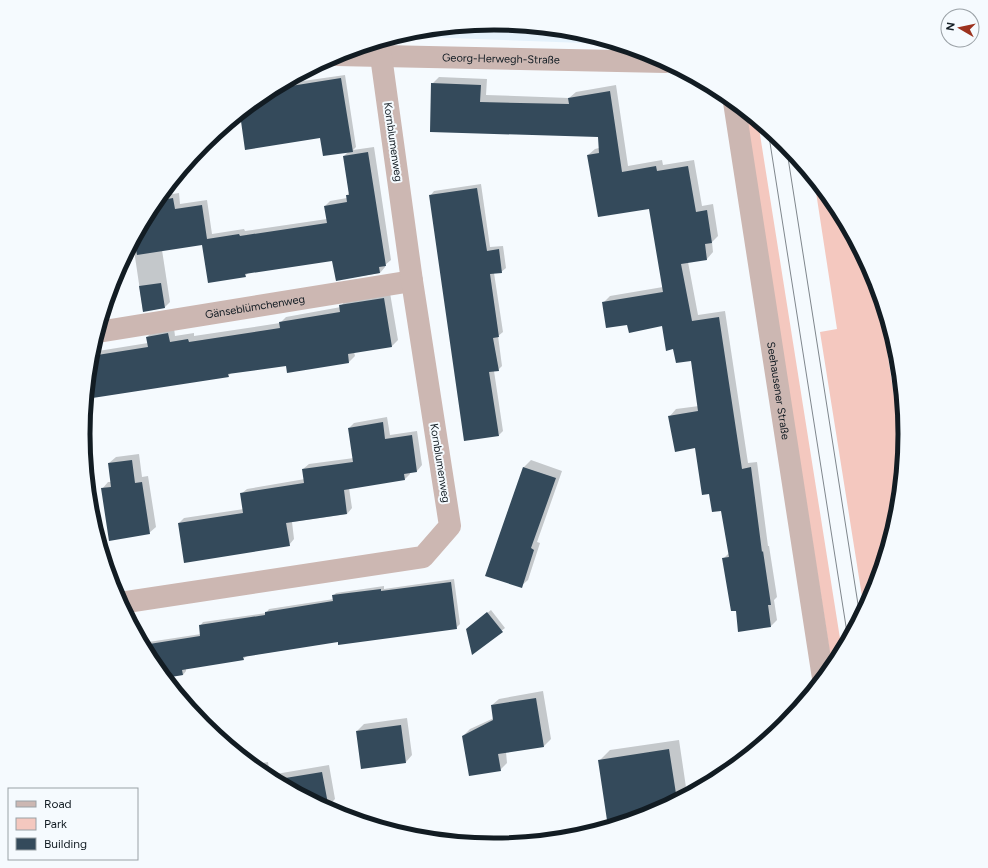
<svg xmlns="http://www.w3.org/2000/svg" width="988" height="868" font-family="Figtree,sans-serif">
<rect width="100%" height="100%" fill="#f5fafe"/>
<path fill="#e4f1fb" d="M 494,23 L 574,31 L 614,43 L 612,44 L 397,36 L 414,31 Z"/>
<path fill="#f4c8bf" d="M 750,115 L 758,122 L 842,651 L 832,667 L 746,116 Z
M 814,179 L 836,206 L 874,277 L 878,291 L 903,455 L 897,514 L 874,591 L 864,609 L 820,332 L 837,329 Z"/>
<path fill="#0003" d="M 345,75 L 356,147 L 353,150 L 374,147 L 391,260 L 385,265 L 385,267 L 380,273 L 336,280 L 333,260 L 249,272 L 245,276 L 203,244 L 162,250 L 170,302 L 164,308 L 143,311 L 134,250 L 128,251 L 152,205 L 160,196 L 179,193 L 180,204 L 207,200 L 212,234 L 244,229 L 245,231 L 327,219 L 325,206 L 330,201 L 347,198 L 347,195 L 349,193 L 344,156 L 348,152 L 321,137 L 241,117 L 235,117 L 266,92 L 282,84 Z
M 439,77 L 487,79 L 486,95 L 569,98 L 576,92 L 616,85 L 628,166 L 662,160 L 663,165 L 694,160 L 702,206 L 713,204 L 718,236 L 712,242 L 713,252 L 707,259 L 688,262 L 698,315 L 725,311 L 748,463 L 757,462 L 768,546 L 769,546 L 777,597 L 774,600 L 777,620 L 771,626 L 736,609 L 723,559 L 729,553 L 722,510 L 710,493 L 696,447 L 670,416 L 676,409 L 699,406 L 692,360 L 674,348 L 663,325 L 603,303 L 610,296 L 663,287 L 650,208 L 588,155 L 595,149 L 599,148 L 599,136 L 431,131 L 432,84 Z
M 481,184 L 490,247 L 503,246 L 506,268 L 501,272 L 494,273 L 503,332 L 498,336 L 502,366 L 498,370 L 494,371 L 503,431 L 499,435 L 430,196 L 434,191 Z
M 390,293 L 398,340 L 392,346 L 354,352 L 355,356 L 349,362 L 287,364 L 231,373 L 228,376 L 87,398 L 92,352 L 148,343 L 147,337 L 153,331 L 174,328 L 175,336 L 194,333 L 194,336 L 280,323 L 286,317 L 341,307 L 341,306 L 346,300 Z
M 387,417 L 390,435 L 417,431 L 422,465 L 417,471 L 410,472 L 410,474 L 405,479 L 349,488 L 352,508 L 347,514 L 292,522 L 294,539 L 289,545 L 179,523 L 184,518 L 244,509 L 241,494 L 247,489 L 305,479 L 303,469 L 309,464 L 354,458 L 349,428 L 354,423 Z
M 139,454 L 142,477 L 148,476 L 156,527 L 149,533 L 102,489 L 108,482 L 111,482 L 109,463 L 116,457 Z
M 531,460 L 562,471 L 537,542 L 540,543 L 528,580 L 521,586 L 487,575 L 524,467 Z
M 454,579 L 460,624 L 456,628 L 339,641 L 247,656 L 243,659 L 186,668 L 186,671 L 183,675 L 174,676 L 176,692 L 152,662 L 142,643 L 201,634 L 200,626 L 203,622 L 266,613 L 269,609 L 334,599 L 333,596 L 336,593 L 384,586 L 384,589 Z
M 491,610 L 505,628 L 472,654 L 471,626 Z
M 543,691 L 551,739 L 544,746 L 506,752 L 507,763 L 500,770 L 463,736 L 470,729 L 494,718 L 492,705 L 499,699 Z
M 407,718 L 412,755 L 406,762 L 357,731 L 364,724 Z
M 679,740 L 687,794 L 651,814 L 599,761 L 610,750 Z
M 268,762 L 270,775 L 329,765 L 335,799 L 328,806 L 323,806 L 265,776 L 252,765 Z"/>
<path fill="#344a5b" d="M 341,78 L 353,152 L 323,156 L 320,138 L 245,150 L 240,114 L 266,92 L 272,89 Z
M 431,83 L 481,85 L 480,102 L 569,104 L 568,98 L 610,91 L 622,172 L 656,166 L 657,171 L 688,166 L 696,212 L 707,210 L 712,243 L 705,244 L 707,260 L 681,264 L 692,321 L 719,317 L 742,469 L 751,467 L 762,552 L 763,551 L 771,605 L 768,605 L 771,627 L 738,632 L 736,611 L 731,611 L 722,558 L 729,557 L 721,511 L 712,512 L 709,494 L 702,495 L 695,448 L 675,452 L 668,416 L 698,411 L 691,361 L 676,363 L 673,349 L 666,351 L 662,326 L 629,333 L 627,325 L 606,328 L 602,302 L 663,292 L 649,209 L 598,217 L 587,155 L 599,153 L 598,137 L 430,132 Z
M 368,152 L 386,266 L 379,267 L 380,273 L 336,281 L 332,261 L 245,274 L 246,277 L 208,283 L 202,245 L 137,255 L 134,239 L 156,201 L 173,198 L 175,209 L 202,205 L 207,239 L 239,234 L 240,236 L 327,223 L 324,206 L 347,202 L 346,195 L 349,195 L 343,156 Z
M 477,188 L 487,251 L 499,249 L 502,273 L 490,274 L 499,337 L 493,338 L 499,371 L 489,372 L 499,436 L 464,441 L 429,195 Z
M 161,283 L 165,308 L 143,312 L 139,286 Z
M 384,298 L 392,347 L 348,354 L 349,363 L 287,373 L 286,366 L 228,374 L 229,377 L 86,399 L 91,356 L 148,347 L 146,337 L 168,333 L 170,342 L 188,339 L 189,342 L 280,328 L 279,322 L 340,312 L 339,305 Z
M 383,422 L 385,439 L 412,435 L 417,472 L 404,474 L 405,480 L 344,490 L 347,514 L 286,523 L 290,546 L 184,563 L 178,523 L 243,513 L 240,493 L 304,483 L 302,469 L 353,462 L 348,428 Z
M 132,460 L 135,483 L 142,482 L 150,534 L 109,541 L 101,488 L 111,487 L 108,463 Z
M 523,467 L 556,478 L 531,548 L 534,550 L 522,588 L 485,576 Z
M 451,582 L 457,629 L 338,645 L 338,642 L 243,657 L 244,660 L 182,670 L 183,675 L 165,678 L 152,662 L 143,645 L 200,636 L 199,625 L 265,615 L 265,612 L 333,601 L 332,595 L 381,589 L 381,591 Z
M 487,612 L 503,632 L 472,655 L 466,629 Z
M 536,698 L 544,747 L 498,754 L 501,771 L 469,776 L 462,736 L 493,720 L 491,705 Z
M 401,725 L 406,763 L 361,769 L 356,731 Z
M 669,749 L 677,800 L 651,814 L 608,827 L 598,760 Z
M 322,772 L 329,809 L 273,780 Z"/>
<g fill="none" stroke-linecap="round" stroke-linejoin="round">
<g stroke="#ccb7b2" stroke-width="22">
<path id="s1" d="M 336,55 L 666,62"/>
<path id="s2" d="M 734,102 L 823,678"/>
<path id="s3" d="M 98,332 L 412,281"/>
<path d="M 120,603 L 423,557 L 450,526 L 412,281 L 381,56"/>
</g>
<path stroke="#7f868c" stroke-width="1" d="M 768,130 L 848,639
M 786,145 L 860,617"/>
</g>
<g text-anchor="middle" dominant-baseline="central" stroke-width="4" stroke-linejoin="round" paint-order="stroke">
<g font-size="11" fill="#121c23" stroke="#f5fafe">
<text stroke="none"><textPath href="#s1" startOffset="165">Georg-Herwegh-Straße</textPath></text>
<text transform="translate(393 142) rotate(82)">Kornblumenweg</text>
<text stroke="none"><textPath href="#s3" startOffset="159">Gänseblümchenweg</textPath></text>
<text stroke="none"><textPath href="#s2" startOffset="292">Seehausener Straße</textPath></text>
<text transform="translate(440 463) rotate(81)">Kornblumenweg</text>
</g>
</g>
<path d="M0 0H988V868H0ZM90 434a404 404 0 1 1 808 0a404 404 0 1 1-808 0Z" fill="#f5fafe" fill-rule="evenodd"/>
<path fill="none" stroke="#121c23" stroke-width="5" d="M90 434a404 404 0 1 1 808 0a404 404 0 1 1-808 0Z"/>
<rect x="8" y="788" width="130" height="72" fill="#f5fafe" stroke="#9aa1a6"/>
<rect x="16" y="801" width="20" height="6" fill="#ccb7b2" stroke="#9aa1a6"/>
<text x="44" y="808" font-size="12" fill="#121c23">Road</text>
<rect x="16" y="818" width="20" height="12" fill="#f4c8bf" stroke="#9aa1a6"/>
<text x="44" y="828" font-size="12" fill="#121c23">Park</text>
<rect x="16" y="838" width="20" height="12" fill="#344a5b" stroke="#9aa1a6"/>
<text x="44" y="848" font-size="12" fill="#121c23">Building</text>
<g transform="translate(960 28) rotate(279)"><circle r="19" fill="#f5fafe" stroke="#9aa1a6"/>
<path d="M0-3L7 15L0 10L-7 15Z" fill="#9c321e"/>
<text y="-6" font-size="11" font-weight="bold" text-anchor="middle" fill="#121c23">N</text>
</g>
</svg>
